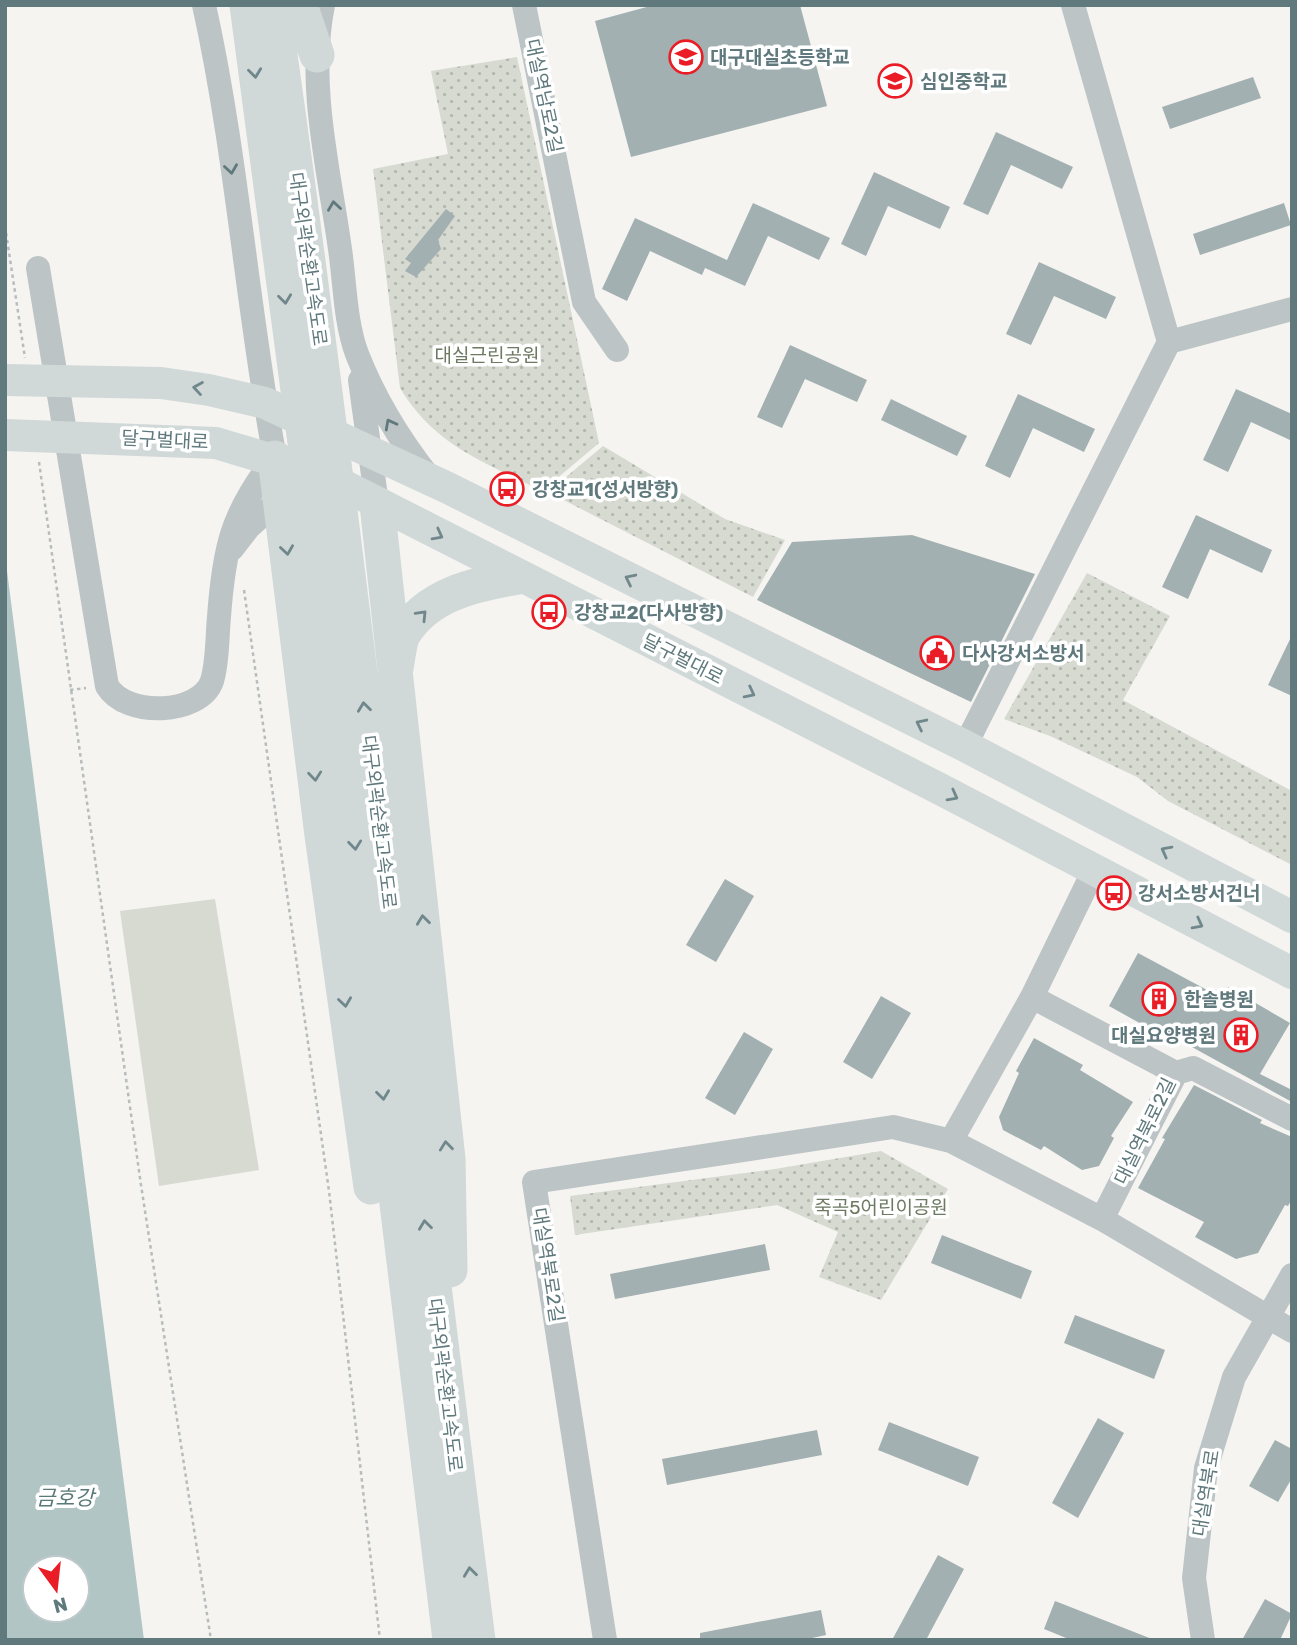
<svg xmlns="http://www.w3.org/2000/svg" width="1297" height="1645" font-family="Rubik,'Noto Sans KR',sans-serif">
<defs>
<pattern id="park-dots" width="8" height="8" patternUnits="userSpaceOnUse" patternTransform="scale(1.75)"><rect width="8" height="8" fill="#d6dad0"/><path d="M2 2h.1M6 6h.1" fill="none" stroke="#b1b6ae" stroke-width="1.8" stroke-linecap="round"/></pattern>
</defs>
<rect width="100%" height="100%" fill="#f5f4f1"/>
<path fill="#d6dad0" d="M 215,899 L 259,1170 L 159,1186 L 120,911 Z"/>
<path fill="url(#park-dots)" d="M 517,57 L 599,443 L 542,491 C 483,461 436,447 400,388 L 373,169 L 448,154 L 431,71 Z
M 603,446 L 725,519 L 785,540 L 753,597 L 548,492 Z
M 1087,573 L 1170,616 L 1123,700 L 1292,791 L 1292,865 L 1168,801 L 1137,777 L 1050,736 L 1004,719 Z
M 881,1151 L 948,1189 L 881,1300 L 819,1277 L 838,1232 L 777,1205 L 575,1235 L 570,1196 L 775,1169 Z"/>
<path fill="#b2c5c5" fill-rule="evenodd" d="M 5,555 L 144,1640 L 5,1640 ZM 35,1568 L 77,1568 L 77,1610 L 35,1610 Z"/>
<path fill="#a2b0b1" d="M 654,5 L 800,5 L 827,106 L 631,157 L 595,21 Z
M 1253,77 L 1261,98 L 1170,129 L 1162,107 Z
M 996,132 L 1073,167 L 1062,189 L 1011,165 L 988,215 L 963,204 Z
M 874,172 L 950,207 L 940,229 L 888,206 L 866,256 L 841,244 Z
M 753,203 L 830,238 L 819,260 L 768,236 L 745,286 L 705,268 L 702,275 L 650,251 L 627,301 L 602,289 L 635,218 L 727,260 Z
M 1284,203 L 1291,225 L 1200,255 L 1193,234 Z
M 446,209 L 455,216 L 438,240 L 441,249 L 416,277 L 405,271 L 411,263 L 405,259 Z
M 1039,262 L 1116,297 L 1106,319 L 1054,296 L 1031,345 L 1006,334 Z
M 790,345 L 867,380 L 857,402 L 805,379 L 782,428 L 757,417 Z
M 1236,389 L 1292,414 L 1292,441 L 1251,422 L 1228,472 L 1203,460 Z
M 1018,394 L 1095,429 L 1084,452 L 1033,428 L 1010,478 L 985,466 Z
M 891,399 L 967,436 L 957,456 L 881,420 Z
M 1196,515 L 1272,550 L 1262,573 L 1210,549 L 1188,599 L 1162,587 Z
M 912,535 L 1035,574 L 971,702 L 757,600 L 792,542 Z
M 1292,635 L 1292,696 L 1268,685 Z
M 725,879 L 754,896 L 716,962 L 686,945 Z
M 1138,953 L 1222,998 L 1228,987 L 1290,1023 L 1260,1074 L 1292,1090 L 1292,1102 L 1181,1041 L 1179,1045 L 1109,1006 Z
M 881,996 L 911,1013 L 872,1079 L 843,1062 Z
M 744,1032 L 773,1049 L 735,1115 L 705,1098 Z
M 1034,1038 L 1083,1065 L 1080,1070 L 1133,1102 L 1111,1136 L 1114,1138 L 1099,1166 L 1082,1170 L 1044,1146 L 1041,1150 L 1003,1130 L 999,1117 L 1019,1073 L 1016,1071 Z
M 1194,1085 L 1262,1120 L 1260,1123 L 1292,1137 L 1292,1199 L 1288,1206 L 1285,1205 L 1258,1253 L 1236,1259 L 1195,1237 L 1204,1222 L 1138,1188 L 1165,1139 L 1162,1138 Z
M 942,1235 L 1032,1271 L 1021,1299 L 931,1263 Z
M 765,1244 L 770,1270 L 615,1299 L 610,1274 Z
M 1075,1315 L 1165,1350 L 1154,1379 L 1064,1343 Z
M 1098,1418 L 1124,1433 L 1078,1518 L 1052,1503 Z
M 889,1422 L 979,1457 L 968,1486 L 878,1450 Z
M 817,1430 L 822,1455 L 667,1485 L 662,1459 Z
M 1275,1440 L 1292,1449 L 1292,1478 L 1278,1502 L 1249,1486 Z
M 938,1555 L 964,1569 L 926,1640 L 892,1640 Z
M 1265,1599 L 1292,1614 L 1280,1640 L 1242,1640 Z
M 1055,1601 L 1152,1639 L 1151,1640 L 1071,1640 L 1044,1629 Z
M 821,1610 L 826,1635 L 803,1640 L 700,1640 L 700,1633 Z"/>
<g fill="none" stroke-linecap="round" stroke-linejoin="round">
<path stroke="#b7bcbd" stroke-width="2.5" stroke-dasharray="3.5 3.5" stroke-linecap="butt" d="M 5,226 L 25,358
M 39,462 L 141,1185 L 211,1640
M 244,590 L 329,1191 L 380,1640
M 70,690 L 86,688"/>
<path stroke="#bdc4c6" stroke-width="24" d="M 323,5 C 307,84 329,170 340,249 C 345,283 345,322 357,354 C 375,400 399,439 429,477
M 524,5 L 584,302 L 617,350
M 38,268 L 107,686 C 126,718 200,715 212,681 C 218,661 217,637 219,617 C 224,547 232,513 275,458 C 247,308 237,154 204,5
M 1169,342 L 1292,309
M 360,380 L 377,504
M 232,549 L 249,527 L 280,499
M 965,746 L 1169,342 L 1073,5
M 1032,997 L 1094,870
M 1176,1073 L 1193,1068 L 1292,1119
M 951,1141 L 1032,997 L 1176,1073 L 1102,1219
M 605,1640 L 534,1182 L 893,1127 L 951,1141 L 1102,1219 L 1292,1331
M 1203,1640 L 1194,1578 L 1206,1468 L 1234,1377 L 1292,1275"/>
<path stroke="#d0d8d8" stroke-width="32" d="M 5,380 L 161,383 L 209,390 L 265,403 L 448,488 L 965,746 L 1292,917
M 5,435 L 216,443 L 323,475 L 940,789 L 1292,973"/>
<path stroke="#d0d8d8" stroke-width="35" d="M 247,5 L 344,737 L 364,932 L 450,1640
M 273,5 C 350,549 408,1095 478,1640
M 300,5 L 317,55
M 275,458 L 322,835 L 371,1187
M 377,504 L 448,1159 L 450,1270
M 396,668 C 398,658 399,644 403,635 C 427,594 476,584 518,577"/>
</g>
<defs><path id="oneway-chevron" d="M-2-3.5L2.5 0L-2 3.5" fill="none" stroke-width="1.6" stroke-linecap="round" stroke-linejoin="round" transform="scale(1.75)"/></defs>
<g stroke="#70878b">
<use href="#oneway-chevron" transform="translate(255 73) rotate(83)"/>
<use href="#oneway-chevron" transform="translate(285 299) rotate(83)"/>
<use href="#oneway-chevron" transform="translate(198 388) rotate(-171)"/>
<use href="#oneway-chevron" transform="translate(438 535) rotate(28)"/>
<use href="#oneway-chevron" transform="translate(287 550) rotate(82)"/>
<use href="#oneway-chevron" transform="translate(630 579) rotate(-154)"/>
<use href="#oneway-chevron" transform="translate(422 615) rotate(-46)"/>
<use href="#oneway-chevron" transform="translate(750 693) rotate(27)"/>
<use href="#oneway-chevron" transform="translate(364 707) rotate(-97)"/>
<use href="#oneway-chevron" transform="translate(921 724) rotate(-154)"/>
<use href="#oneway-chevron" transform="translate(315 776) rotate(84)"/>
<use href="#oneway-chevron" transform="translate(953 796) rotate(28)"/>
<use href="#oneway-chevron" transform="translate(355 845) rotate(84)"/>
<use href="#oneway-chevron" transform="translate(1166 851) rotate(-152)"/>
<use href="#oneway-chevron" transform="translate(423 920) rotate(-97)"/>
<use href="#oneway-chevron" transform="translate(1198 924) rotate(28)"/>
<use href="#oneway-chevron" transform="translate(345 1002) rotate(82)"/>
<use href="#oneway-chevron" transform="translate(383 1095) rotate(83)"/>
<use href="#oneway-chevron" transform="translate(446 1146) rotate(-96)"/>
<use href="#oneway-chevron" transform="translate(425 1225) rotate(-97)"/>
<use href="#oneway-chevron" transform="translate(470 1572) rotate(-97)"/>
</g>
<g stroke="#5f797d">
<use href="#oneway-chevron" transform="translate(231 169) rotate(82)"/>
<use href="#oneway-chevron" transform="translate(334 206) rotate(-98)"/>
<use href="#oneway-chevron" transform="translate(390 424) rotate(-118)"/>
</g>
<defs>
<symbol id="school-ring" viewBox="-11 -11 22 22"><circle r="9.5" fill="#fff" stroke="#ea1c25" stroke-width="1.5"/><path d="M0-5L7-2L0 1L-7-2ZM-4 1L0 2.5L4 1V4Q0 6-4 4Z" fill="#ea1c25"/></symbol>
<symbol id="bus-ring" viewBox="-11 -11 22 22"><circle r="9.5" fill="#fff" stroke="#ea1c25" stroke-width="1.5"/><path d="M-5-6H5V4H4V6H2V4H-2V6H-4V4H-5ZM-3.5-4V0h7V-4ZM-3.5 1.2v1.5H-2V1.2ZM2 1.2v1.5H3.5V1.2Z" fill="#ea1c25"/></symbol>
<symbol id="civic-ring" viewBox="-11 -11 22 22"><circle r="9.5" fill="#fff" stroke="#ea1c25" stroke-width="1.5"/><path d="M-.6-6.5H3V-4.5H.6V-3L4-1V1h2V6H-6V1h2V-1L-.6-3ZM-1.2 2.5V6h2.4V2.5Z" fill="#ea1c25"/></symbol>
<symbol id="building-ring" viewBox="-11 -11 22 22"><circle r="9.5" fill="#fff" stroke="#ea1c25" stroke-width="1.5"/><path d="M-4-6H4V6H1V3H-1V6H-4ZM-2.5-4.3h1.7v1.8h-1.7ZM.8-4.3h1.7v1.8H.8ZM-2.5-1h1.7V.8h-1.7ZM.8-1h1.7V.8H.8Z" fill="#ea1c25"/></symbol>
</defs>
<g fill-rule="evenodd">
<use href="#school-ring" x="667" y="38" width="38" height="38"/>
<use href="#school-ring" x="876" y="62" width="38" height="38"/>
<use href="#bus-ring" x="488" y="470" width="38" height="38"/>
<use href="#bus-ring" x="530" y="593" width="38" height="38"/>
<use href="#civic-ring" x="918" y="634" width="38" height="38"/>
<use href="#bus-ring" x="1095" y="874" width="38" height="38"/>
<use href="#building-ring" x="1140" y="980" width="38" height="38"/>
<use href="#building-ring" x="1222" y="1016" width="38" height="38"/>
</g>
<g text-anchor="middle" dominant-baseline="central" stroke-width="7" stroke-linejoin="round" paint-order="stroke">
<g font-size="19" font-weight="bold" fill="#5f797d" stroke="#fff" text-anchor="start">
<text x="710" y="57">대구대실초등학교</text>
<text x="920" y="81">심인중학교</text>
<text x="532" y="489">강창교1(성서방향)</text>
<text x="574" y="612">강창교2(다사방향)</text>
<text x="962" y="653">다사강서소방서</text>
<text x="1138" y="893">강서소방서건너</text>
<text x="1184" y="999">한솔병원</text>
<text x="1216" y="1035" text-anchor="end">대실요양병원</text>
</g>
<g font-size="19" fill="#5f797d" stroke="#fff">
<text transform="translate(544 96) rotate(78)">대실역남로2길</text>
<text transform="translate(308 259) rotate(82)">대구외곽순환고속도로</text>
<text transform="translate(165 440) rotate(3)">달구벌대로</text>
<text transform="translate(683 659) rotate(27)">달구벌대로</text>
<text transform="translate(379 822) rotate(83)">대구외곽순환고속도로</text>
<text transform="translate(1145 1131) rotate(-64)">대실역북로2길</text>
<text transform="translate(548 1265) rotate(81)">대실역북로2길</text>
<text transform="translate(445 1385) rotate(83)">대구외곽순환고속도로</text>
<text transform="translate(1206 1493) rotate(-81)">대실역북로</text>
</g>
<g font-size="19" fill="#6d7a62" stroke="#fff">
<text x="487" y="355">대실근린공원</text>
<text x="881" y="1207">죽곡5어린이공원</text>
</g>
<g font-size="21" font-style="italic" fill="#5a7979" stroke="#fff">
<text x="65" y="1497">금호강</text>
</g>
</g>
<rect width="1297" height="1645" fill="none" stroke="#5f797d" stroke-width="14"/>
<g transform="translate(56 1589) rotate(165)"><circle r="33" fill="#ffffff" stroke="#bfc9cb" stroke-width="2"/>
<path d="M0-5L12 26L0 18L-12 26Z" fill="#ea1c25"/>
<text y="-10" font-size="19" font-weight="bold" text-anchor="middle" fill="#5f797d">N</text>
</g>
</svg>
